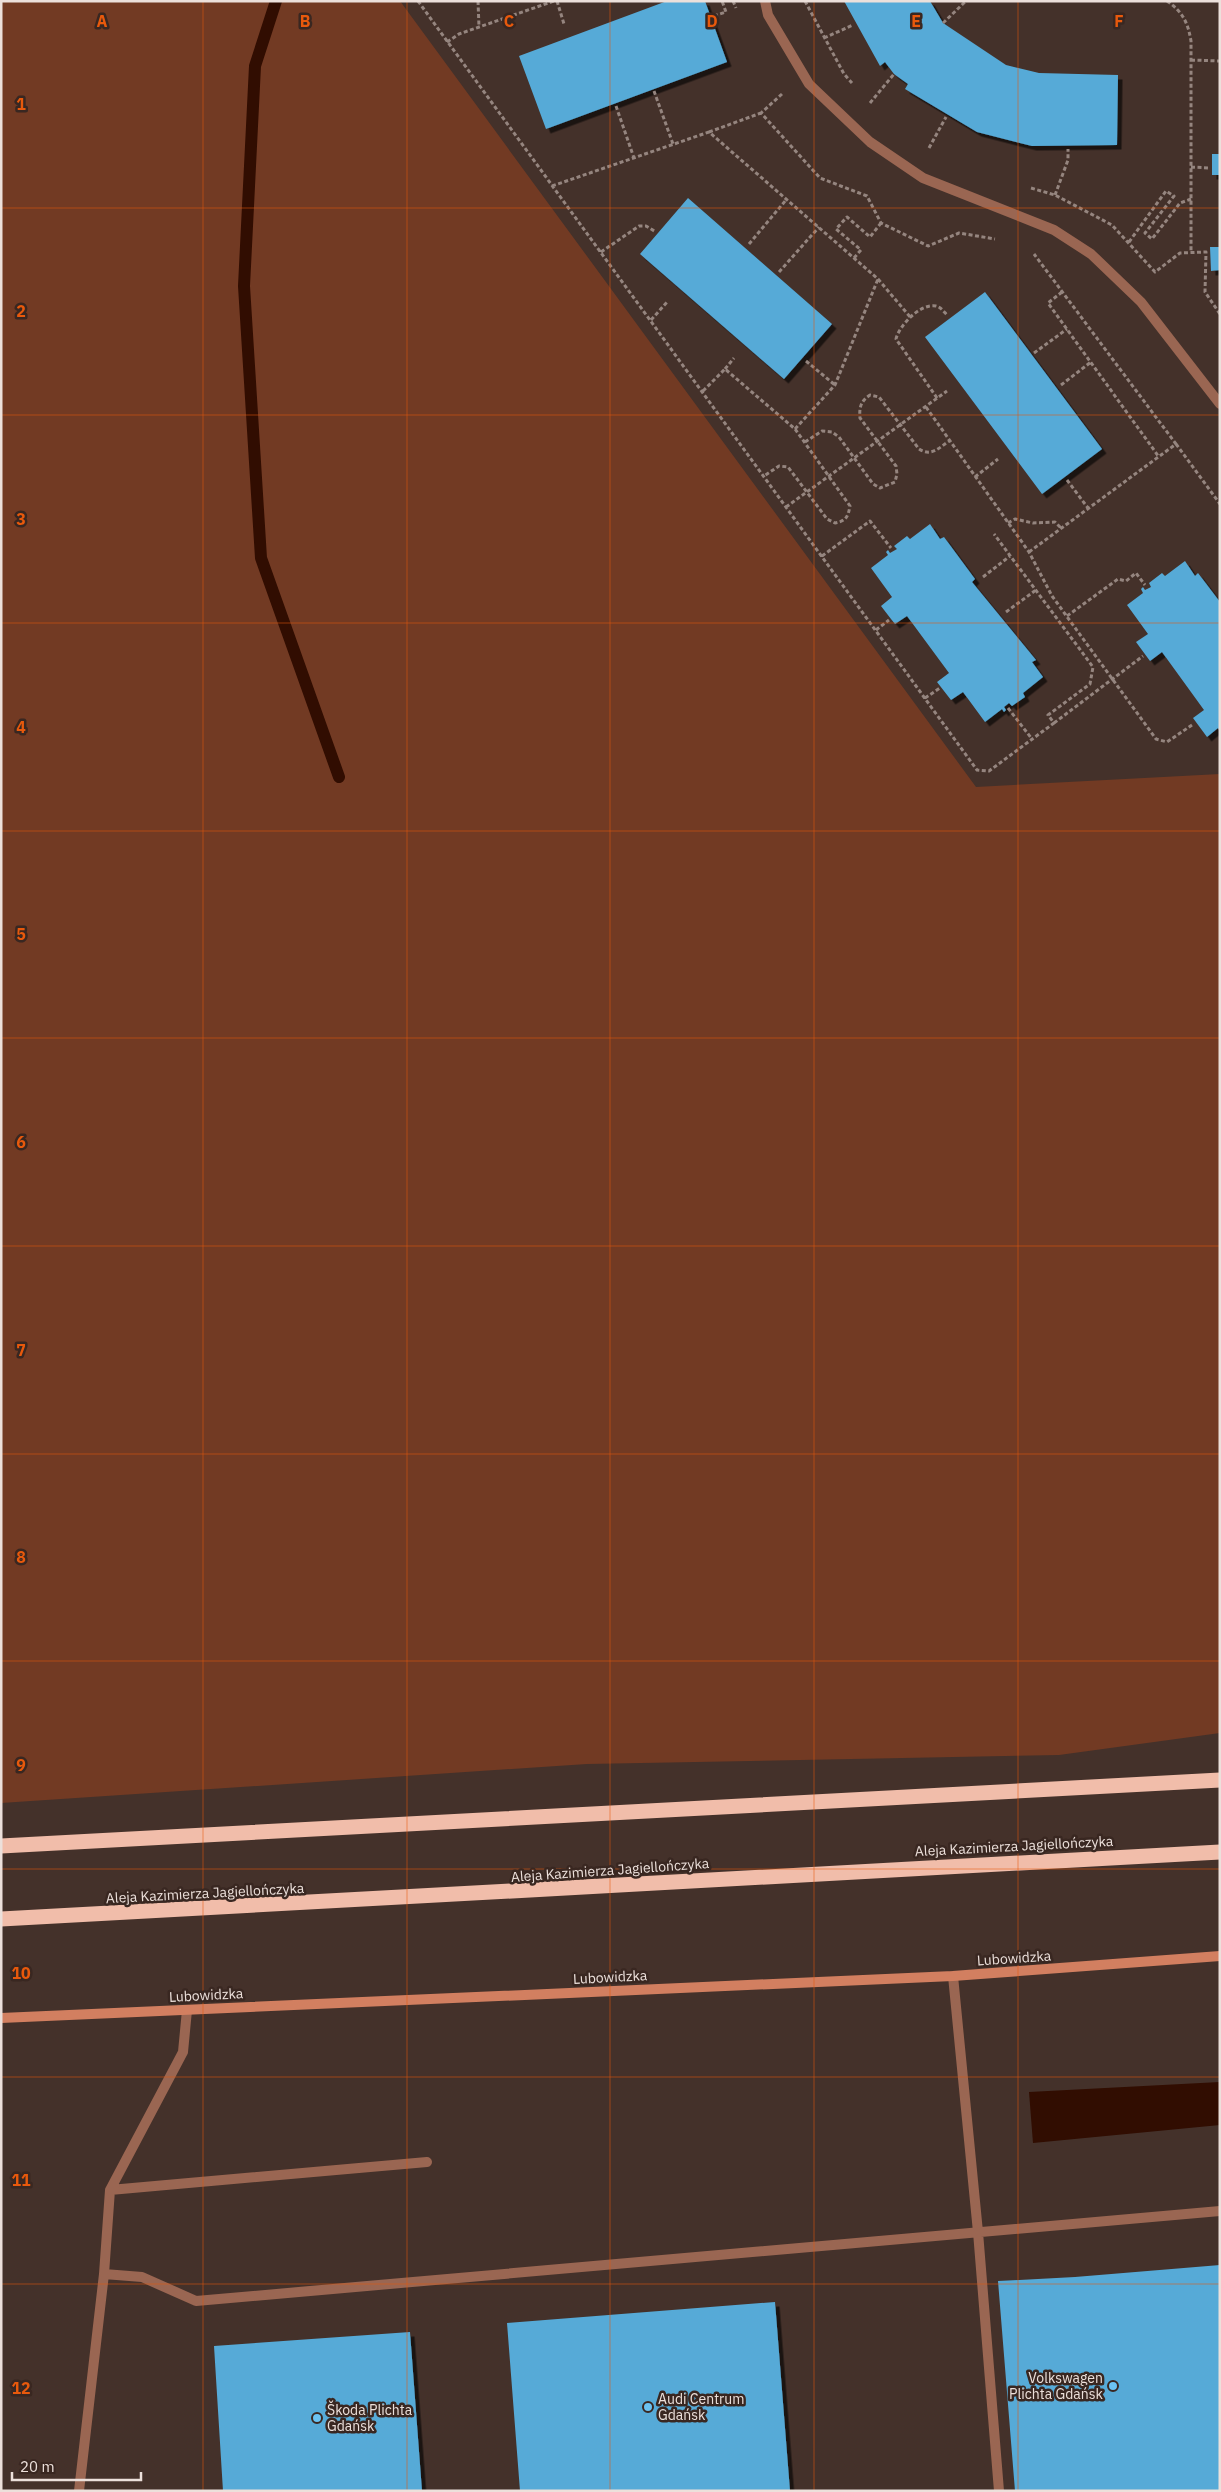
<svg xmlns="http://www.w3.org/2000/svg" width="1221" height="2492" font-family="'IBM Plex Sans',sans-serif">
<defs>
<filter id="shadow"><feDropShadow dx="4.5" dy="4.5" stdDeviation="0" flood-color="#0009"/></filter>
</defs>
<rect width="100%" height="100%" fill="#44312a"/>
<path fill="#723a23" d="M 1,1 L 400,1 L 976,787 L 1220,774 L 1220,1733 L 1059,1755 L 587,1764 L 1,1803 Z"/>
<path fill="#310d01" d="M 1220,2082 L 1220,2125 L 1033,2143 L 1029,2092 Z"/>
<g fill="none" stroke-linecap="round" stroke-linejoin="round">
<path stroke="#310d01" stroke-width="12" d="M 276,1 L 255,66 L 244,286 L 261,558 L 339,777"/>
</g>
<path fill="#56aad7" filter="url(#shadow)" d="M 667,1 L 705,1 L 727,62 L 546,129 L 519,56 Z
M 844,1 L 930,1 L 943,23 L 1006,65 L 1039,73 L 1118,75 L 1117,145 L 1032,146 L 977,132 L 905,89 L 908,84 L 894,74 L 885,62 L 880,66 Z
M 1212,154 L 1220,154 L 1220,175 L 1212,175 Z
M 688,198 L 832,324 L 784,379 L 640,254 Z
M 1210,247 L 1220,247 L 1220,270 L 1211,271 Z
M 985,292 L 1102,449 L 1042,494 L 925,337 Z
M 930,524 L 940,539 L 944,537 L 975,579 L 972,582 L 1036,660 L 1032,662 L 1043,677 L 1023,693 L 1025,697 L 1012,706 L 1009,703 L 1004,707 L 1006,710 L 1004,712 L 1002,709 L 985,722 L 963,692 L 951,700 L 937,682 L 949,673 L 907,616 L 895,624 L 891,619 L 881,606 L 892,597 L 871,568 L 888,555 L 886,552 L 888,550 L 890,553 L 897,549 L 894,546 L 907,536 L 910,539 Z
M 1185,561 L 1195,576 L 1198,573 L 1220,602 L 1220,731 L 1218,728 L 1207,737 L 1193,718 L 1204,710 L 1162,652 L 1150,661 L 1136,642 L 1148,634 L 1127,605 L 1143,593 L 1141,589 L 1143,587 L 1145,590 L 1151,587 L 1149,583 L 1162,573 L 1165,576 Z
M 1220,2265 L 1220,2491 L 1015,2491 L 998,2281 L 1075,2277 Z
M 775,2302 L 790,2491 L 520,2491 L 507,2323 Z
M 410,2332 L 422,2491 L 223,2491 L 214,2346 Z"/>
<g fill="none" stroke-linecap="round" stroke-linejoin="round">
<path stroke="#95857f" stroke-width="3" stroke-dasharray="4 2.5" stroke-linecap="butt" d="M 418,1 L 977,770 L 989,771 L 1054,723 L 1048,715 L 1090,684 L 1093,667 L 994,534
M 478,1 L 479,27
M 557,1 L 564,24
M 733,1 L 736,8
M 805,1 L 844,74 L 852,83
M 1167,1 C 1183,12 1188,23 1191,41 L 1191,252
M 714,16 L 726,12 L 722,1
M 943,23 L 966,1
M 824,38 L 853,25
M 447,42 L 459,34 L 554,1
M 1191,60 L 1220,61
M 654,91 L 673,144
M 782,94 L 761,113 L 820,178 L 867,196 L 881,223 L 928,246 L 959,233 L 995,239
M 870,103 L 894,74
M 616,106 L 634,158
M 709,132 L 761,113
M 929,148 L 946,117
M 1191,167 L 1210,168
M 552,186 L 709,132 L 878,279 L 911,318
M 1031,188 L 1055,195 L 1112,225 L 1155,272 L 1180,253 L 1206,252 L 1205,292 L 1220,314
M 1055,195 L 1068,160 L 1068,149
M 1129,242 L 1166,191 L 1174,196 L 1145,233 L 1152,239 L 1180,203 L 1191,199
M 749,244 L 786,200
M 601,252 L 639,226 L 646,226 L 656,232
M 854,258 L 861,250 L 836,229 L 847,217 L 870,237 L 881,223
M 779,272 L 819,227
M 1062,292 L 1048,303 L 1159,457
M 651,320 L 668,301
M 1034,353 L 1067,329
M 806,361 L 835,385
M 725,369 L 734,358
M 1061,385 L 1091,362
M 703,391 L 725,369 L 795,429 L 850,506 C 848,517 846,521 835,523 L 827,519 L 788,467 L 779,466 L 764,476
M 937,398 L 896,339 C 899,326 920,303 936,306 C 941,307 944,312 948,316
M 926,407 L 1029,552 L 1052,596 L 1156,739 L 1167,742 L 1192,725
M 795,429 L 835,385 L 878,279
M 805,442 L 822,431 L 832,432 L 839,437 L 873,484 L 880,488 L 895,482 L 897,474 L 896,466 L 860,418 C 859,407 861,401 870,395 L 879,397 L 919,449 C 931,457 939,448 949,441
M 1176,444 L 1220,504
M 975,477 L 998,459
M 1067,480 L 1088,508
M 786,507 L 947,391
M 1008,523 L 1015,519 L 1033,523 L 1055,522 L 1061,528
M 1029,552 L 1176,444 L 1034,254
M 822,556 L 870,521 L 891,548
M 983,577 L 1010,556
M 1006,612 L 1036,590
M 1067,616 L 1118,579 L 1126,581 L 1136,573 L 1145,585
M 876,630 L 889,620
M 925,698 L 940,688
M 1008,708 L 1032,739
M 1054,723 L 1143,656"/>
<path stroke="#9a6652" stroke-width="10" d="M 765,1 L 768,15 L 809,84 L 870,142 L 923,178 L 1054,230 L 1091,254 L 1141,302 L 1220,404
M 953,1976 L 978,2232 L 999,2491
M 110,2190 L 427,2162
M 104,2274 L 142,2277 L 196,2301 L 1220,2211
M 79,2491 L 104,2274 L 110,2190 L 183,2052 L 187,2010"/>
<path stroke="#d27f60" stroke-width="10" d="M 1,2018 L 953,1976 L 1220,1956"/>
<path stroke="#f1bdaa" stroke-width="15" d="M 1,1846 L 1220,1780
M 1,1919 C 408,1899 813,1872 1220,1852"/>
</g>
<path fill="none" stroke="#e8590c" stroke-width="1" stroke-opacity="0.55" d="M 203,1 L 203,2491M 407,1 L 407,2491M 610,1 L 610,2491M 814,1 L 814,2491M 1018,1 L 1018,2491M 1,208 L 1220,208M 1,415 L 1220,415M 1,623 L 1220,623M 1,831 L 1220,831M 1,1038 L 1220,1038M 1,1246 L 1220,1246M 1,1454 L 1220,1454M 1,1661 L 1220,1661M 1,1869 L 1220,1869M 1,2077 L 1220,2077M 1,2284 L 1220,2284"/>
<g fill="#6bc3f2" stroke="#392721" stroke-width="2">
<circle cx="1113" cy="2386" r="5"/>
<circle cx="648" cy="2407" r="5"/>
<circle cx="317" cy="2418" r="5"/>
</g>
<g text-anchor="middle" dominant-baseline="central" stroke-width="5" stroke-linejoin="round" paint-order="stroke">
<g font-size="14" fill="#ece0db" stroke="#392721">
<text transform="translate(1014 1846) rotate(-3)">Aleja Kazimierza Jagiellończyka</text>
<text transform="translate(610 1870) rotate(-4)">Aleja Kazimierza Jagiellończyka</text>
<text transform="translate(205 1893) rotate(-3)">Aleja Kazimierza Jagiellończyka</text>
<text transform="translate(1014 1958) rotate(-4)">Lubowidzka</text>
<text transform="translate(610 1977) rotate(-3)">Lubowidzka</text>
<text transform="translate(206 1995) rotate(-3)">Lubowidzka</text>
</g>
<g font-size="14" fill="#ece0db" stroke="#392721" text-anchor="start">
<text x="1103" y="2378" text-anchor="end">Volkswagen<tspan x="1103" dy="16">Plichta Gdańsk</tspan></text>
<text x="658" y="2399">Audi Centrum<tspan x="658" dy="16">Gdańsk</tspan></text>
<text x="327" y="2410">Škoda Plichta<tspan x="327" dy="16">Gdańsk</tspan></text>
</g>
</g>
<g font-size="16" text-anchor="middle" font-weight="bold" fill="#e8590c" stroke="#392721" stroke-width="5" stroke-linejoin="round" paint-order="stroke">
<text x="102" y="27">A</text>
<text x="305" y="27">B</text>
<text x="509" y="27">C</text>
<text x="712" y="27">D</text>
<text x="916" y="27">E</text>
<text x="1119" y="27">F</text>
<text x="21" y="110">1</text>
<text x="21" y="317">2</text>
<text x="21" y="525">3</text>
<text x="21" y="733">4</text>
<text x="21" y="940">5</text>
<text x="21" y="1148">6</text>
<text x="21" y="1356">7</text>
<text x="21" y="1563">8</text>
<text x="21" y="1771">9</text>
<text x="21" y="1979">10</text>
<text x="21" y="2186">11</text>
<text x="21" y="2394">12</text>
</g>
<rect width="1221" height="2492" fill="none" stroke="#ece0db" stroke-width="5"/>
<path d="M12 2472v8h129v-8" fill="none" stroke="#ece0db" stroke-width="2.5"/>
<text x="20" y="2472" font-size="15" fill="#ece0db" stroke="#392721" stroke-width="4" paint-order="stroke">20 m</text>
</svg>
